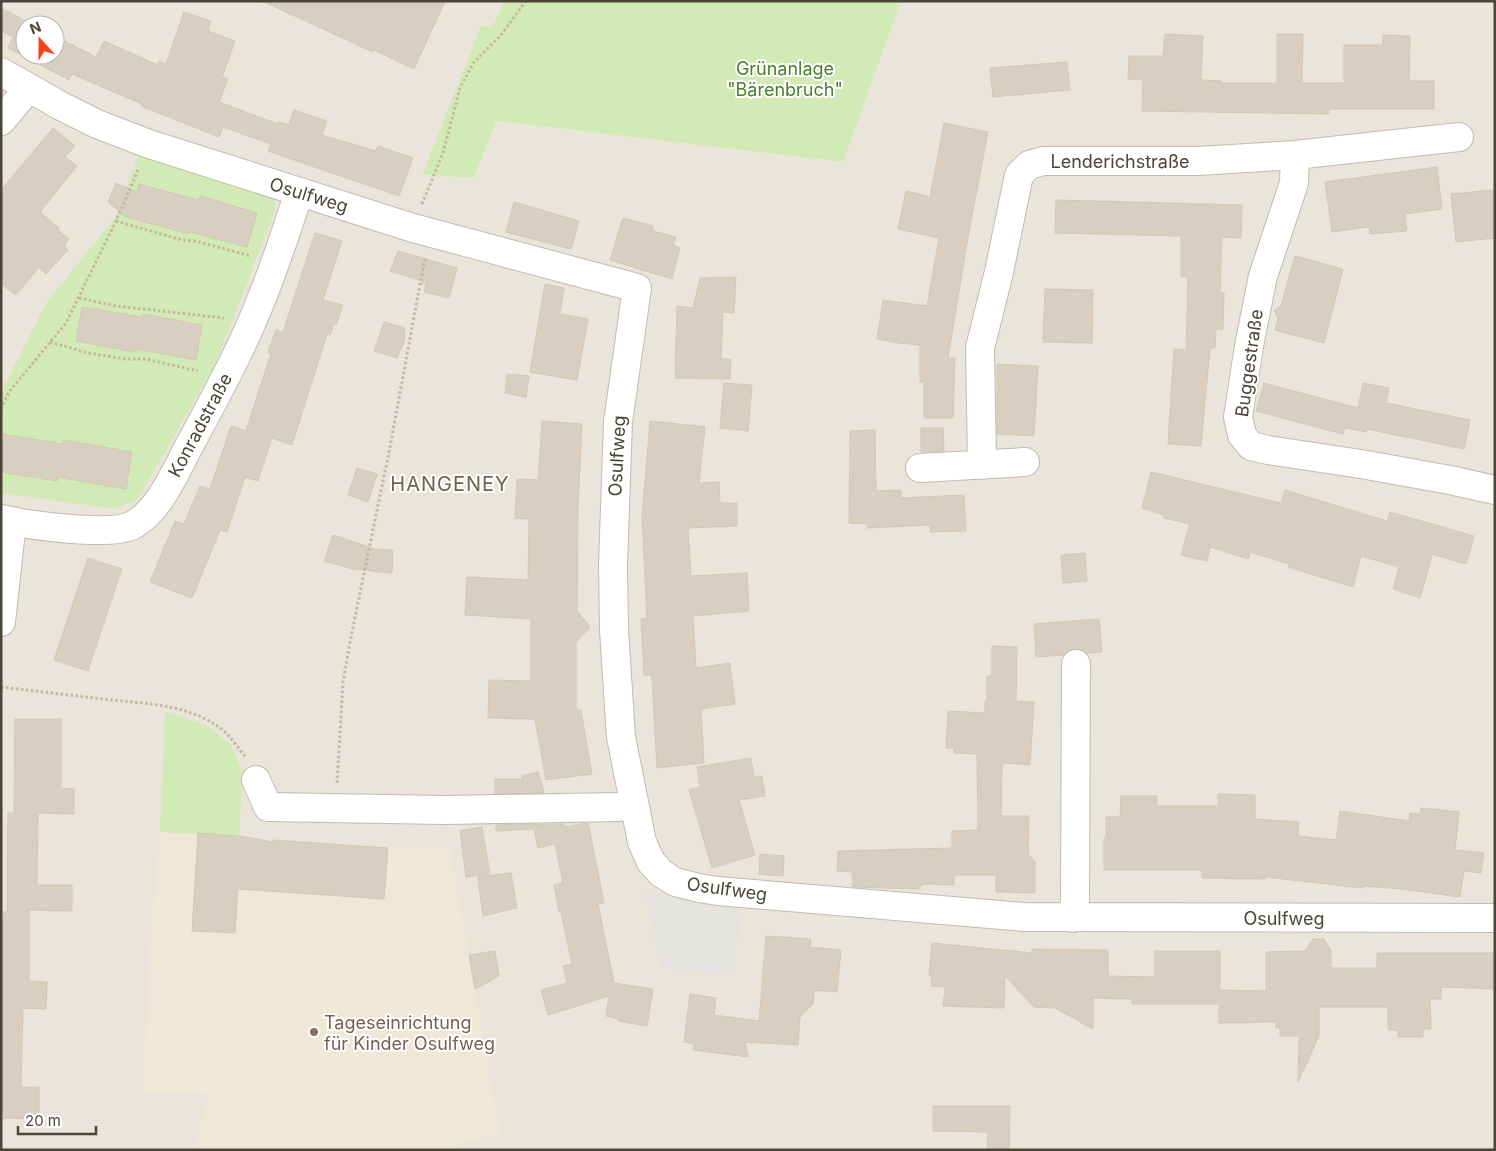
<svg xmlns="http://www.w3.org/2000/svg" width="1496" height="1151" font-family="Inter,sans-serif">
<rect width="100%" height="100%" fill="#f6f3ec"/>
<path fill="#eae5da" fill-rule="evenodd" d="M 1,1 L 504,1 L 422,175 L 474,178 L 497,121 L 842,162 L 901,1 L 1495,1 L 1495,1150 L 1,1150 ZM 25,25 L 55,25 L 55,55 L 25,55 Z"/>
<path fill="#efe8d6" d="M 160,832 L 239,836 L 242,836 L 242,839 L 273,841 L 273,840 L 388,848 L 450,849 L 500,1135 L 463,1140 L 450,1150 L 195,1150 L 208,1094 L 144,1092 L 148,972 Z"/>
<path fill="#d2eab5" d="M 504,1 L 901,1 L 843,162 L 497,121 L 474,178 L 422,175 L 481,26 L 492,27 Z
M 141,149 L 274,196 L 275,211 L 215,365 L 137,500 L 115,509 L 1,493 L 1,392 L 46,303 L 116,216 Z
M 165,712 L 206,725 L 231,745 L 243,774 L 239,836 L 160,832 Z"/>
<path fill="#e5e3e0" d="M 644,890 L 743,909 L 733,974 L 661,968 Z"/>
<path fill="#d8cfc1" stroke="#d3c7b4" d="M 262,1 L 445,1 L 414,69 L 374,50 L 373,52 Z
M 1,8 L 34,25 L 25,25 L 25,55 L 55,55 L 55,36 L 96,57 L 104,41 L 158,65 L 159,61 L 166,64 L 184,12 L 211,21 L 208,31 L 235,41 L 222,77 L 228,79 L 219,102 L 278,124 L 279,122 L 289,125 L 294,110 L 327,121 L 322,135 L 376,151 L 378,146 L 413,158 L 399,196 L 268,151 L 271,144 L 223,127 L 219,137 L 141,106 L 142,104 L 72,74 L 69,80 L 8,48 L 13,37 L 1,31 Z
M 1165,34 L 1203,36 L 1201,80 L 1221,81 L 1221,83 L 1277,83 L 1277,34 L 1303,34 L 1302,83 L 1344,83 L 1344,45 L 1383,45 L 1383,35 L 1410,36 L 1409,81 L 1434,81 L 1434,109 L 1329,109 L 1329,114 L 1142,111 L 1143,80 L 1128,79 L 1129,56 L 1163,56 Z
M 1067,62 L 1070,90 L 993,97 L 990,68 Z
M 944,123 L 988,132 L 968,237 L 948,358 L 955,358 L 953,418 L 924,418 L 924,381 L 920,382 L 920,345 L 890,342 L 890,341 L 877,339 L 883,300 L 927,306 L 939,238 L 898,229 L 906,191 L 930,197 Z
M 53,128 L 75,146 L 65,157 L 77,166 L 40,212 L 59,228 L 58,230 L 69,239 L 64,246 L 68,250 L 46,274 L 39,267 L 16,295 L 1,284 L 1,190 Z
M 1437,167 L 1442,209 L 1405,214 L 1407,231 L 1370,234 L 1369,227 L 1332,232 L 1325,182 Z
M 116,183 L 137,192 L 139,184 L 198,200 L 200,196 L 257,213 L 247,247 L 190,232 L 189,234 L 126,217 L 108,202 Z
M 1495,190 L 1495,238 L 1456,242 L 1451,194 Z
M 1056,200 L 1242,205 L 1241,238 L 1222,237 L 1220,293 L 1224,293 L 1223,329 L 1216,329 L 1215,348 L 1210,348 L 1201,446 L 1168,444 L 1174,349 L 1186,350 L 1188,277 L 1181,277 L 1181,236 L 1055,233 Z
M 514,202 L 579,221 L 571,249 L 506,232 Z
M 623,218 L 653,226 L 653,231 L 676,237 L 673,245 L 680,248 L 672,279 L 610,260 Z
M 315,233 L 342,241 L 323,300 L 343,305 L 336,324 L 334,324 L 330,335 L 327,334 L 292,445 L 272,438 L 258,481 L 245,477 L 227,532 L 220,530 L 192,598 L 150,582 L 175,521 L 184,524 L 200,486 L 210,489 L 231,426 L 246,431 L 271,353 L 268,352 L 276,330 L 283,332 Z
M 398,251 L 457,268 L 449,298 L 424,292 L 426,284 L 422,283 L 422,281 L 390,271 Z
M 1295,256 L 1343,269 L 1324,343 L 1275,330 L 1278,318 L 1274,311 L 1281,306 Z
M 736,277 L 734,313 L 723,312 L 721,359 L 731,359 L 730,379 L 675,378 L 677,306 L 693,308 L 700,278 Z
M 545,284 L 564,288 L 560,314 L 588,319 L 577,380 L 530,372 Z
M 1045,289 L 1093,290 L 1092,343 L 1043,342 Z
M 82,307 L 142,317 L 143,314 L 202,325 L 196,360 L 136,349 L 135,352 L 76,341 Z
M 384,322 L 405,328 L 404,342 L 397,358 L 374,351 Z
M 997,364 L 1038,366 L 1034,436 L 997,434 Z
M 507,374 L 529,376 L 526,397 L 505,393 Z
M 724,383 L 752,385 L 748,431 L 720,428 Z
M 1264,383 L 1358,408 L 1363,383 L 1389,388 L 1386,403 L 1470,420 L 1464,449 L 1367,429 L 1366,432 L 1345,428 L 1343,434 L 1256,411 Z
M 542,421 L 582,424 L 578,506 L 577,611 L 590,627 L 576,642 L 576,710 L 581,710 L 592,774 L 546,780 L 535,719 L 488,718 L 489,680 L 531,681 L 531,619 L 465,615 L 467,577 L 528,580 L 529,519 L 515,518 L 517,479 L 538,480 Z
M 650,421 L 705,427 L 699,483 L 719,482 L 720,503 L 737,503 L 737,526 L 688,528 L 691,576 L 747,573 L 749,611 L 693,616 L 696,668 L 730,663 L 735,704 L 701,709 L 704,763 L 657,768 L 652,680 L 651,675 L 644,675 L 641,619 L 647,618 L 642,517 Z
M 921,428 L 943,428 L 944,451 L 921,452 Z
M 875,430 L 876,491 L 901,490 L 901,498 L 964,495 L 966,531 L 930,532 L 930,525 L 867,528 L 867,524 L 849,523 L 850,431 Z
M 1,434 L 63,444 L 63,440 L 132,452 L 126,489 L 58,477 L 57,481 L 1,472 Z
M 357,468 L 377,474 L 368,502 L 348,495 Z
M 1151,472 L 1281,503 L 1285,490 L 1387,521 L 1390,512 L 1474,536 L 1466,564 L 1431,554 L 1432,556 L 1420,598 L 1393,589 L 1399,567 L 1361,556 L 1353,587 L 1288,567 L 1289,564 L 1250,552 L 1248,559 L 1210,547 L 1207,561 L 1181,555 L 1190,524 L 1164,518 L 1164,515 L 1142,508 Z
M 333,535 L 375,549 L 393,550 L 392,573 L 353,569 L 324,561 Z
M 1085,553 L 1087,581 L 1063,583 L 1061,555 Z
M 88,558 L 122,569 L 88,671 L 54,660 Z
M 1099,619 L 1102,652 L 1086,653 L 1083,650 L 1076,648 L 1069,650 L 1064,655 L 1036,657 L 1034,624 Z
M 992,646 L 1017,647 L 1016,701 L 1034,702 L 1030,765 L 1002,763 L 1001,816 L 1029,816 L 1028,854 L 1035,862 L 1035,893 L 996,892 L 996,875 L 954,875 L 954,885 L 923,884 L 919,889 L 853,887 L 852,872 L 837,871 L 838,851 L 952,848 L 952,831 L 978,830 L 977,754 L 954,753 L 954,748 L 946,748 L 948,711 L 985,713 L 985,701 L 987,701 L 987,676 L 992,676 Z
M 15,719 L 61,719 L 61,788 L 74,789 L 74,814 L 38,813 L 37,885 L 72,885 L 72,911 L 29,910 L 29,981 L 47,982 L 46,1009 L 23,1008 L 21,1087 L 39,1087 L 39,1119 L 1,1118 L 1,912 L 7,912 L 8,813 L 14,813 Z
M 751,758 L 754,777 L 762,776 L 765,796 L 739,800 L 755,855 L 712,868 L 689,790 L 700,787 L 697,767 Z
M 538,772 L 544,793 L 495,794 L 495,779 L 523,779 L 522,776 Z
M 1218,794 L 1255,795 L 1255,819 L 1299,822 L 1298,836 L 1336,840 L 1340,811 L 1409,821 L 1410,813 L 1420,814 L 1421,808 L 1459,812 L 1455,850 L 1484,853 L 1481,873 L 1464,871 L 1460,897 L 1402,889 L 1362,886 L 1362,888 L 1265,877 L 1265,879 L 1202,878 L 1202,870 L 1104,870 L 1104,838 L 1106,838 L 1106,817 L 1120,817 L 1121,796 L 1157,796 L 1157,806 L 1218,806 Z
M 588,823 L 604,903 L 598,904 L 614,983 L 653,989 L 647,1026 L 618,1021 L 619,1019 L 606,1016 L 609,996 L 548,1015 L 541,990 L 567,983 L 563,966 L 572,964 L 561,912 L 559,912 L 554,885 L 563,883 L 555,844 L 538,848 L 534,829 L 496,831 L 496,825 L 564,824 L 564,827 Z
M 482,827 L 490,874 L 466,877 L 460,831 Z
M 198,833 L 239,836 L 273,842 L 273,840 L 388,848 L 384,899 L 238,889 L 235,933 L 192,931 Z
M 760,854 L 784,856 L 783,876 L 759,874 Z
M 511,873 L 517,908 L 483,916 L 478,877 Z
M 766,936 L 811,939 L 810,947 L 841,950 L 837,992 L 814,990 L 813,1004 L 800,1017 L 798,1045 L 745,1042 L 748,1057 L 693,1050 L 694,1044 L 684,1042 L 690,994 L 716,998 L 714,1015 L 759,1021 Z
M 1313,939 L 1324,939 L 1331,950 L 1331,968 L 1377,968 L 1377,953 L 1495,953 L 1495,989 L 1441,987 L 1441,999 L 1430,999 L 1431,1029 L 1423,1029 L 1423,1037 L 1398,1037 L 1398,1030 L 1388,1030 L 1388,1007 L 1319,1007 L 1319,1036 L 1298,1082 L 1299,1036 L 1280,1036 L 1280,1028 L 1276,1028 L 1276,1022 L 1219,1023 L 1219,1004 L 1132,1004 L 1132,999 L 1093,998 L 1093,1029 L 1055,1008 L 1034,1007 L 1005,976 L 1004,1008 L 943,1006 L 945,987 L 931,986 L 932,976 L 929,975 L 932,943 L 1032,953 L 1032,949 L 1108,950 L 1108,976 L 1155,977 L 1155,951 L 1220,951 L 1220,990 L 1266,991 L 1266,952 L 1305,951 Z
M 495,951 L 499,976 L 475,989 L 469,955 Z
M 933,1106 L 1010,1106 L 1009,1150 L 987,1150 L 988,1132 L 933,1131 Z"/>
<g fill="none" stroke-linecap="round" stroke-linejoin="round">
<defs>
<path id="minor" d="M 1,72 L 61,106 L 97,124 L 149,144 L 413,228 L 637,288 L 618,422 L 613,564 L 614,630 L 621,737 L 642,842 L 651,862 L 661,873 L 675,882 L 699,888 L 718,891 L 1024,917 L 1495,918
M 1,121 L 29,88
M 1295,155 L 1294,183 L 1263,276 L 1249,346 L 1238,417 L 1242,435 L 1251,446 L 1268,450 L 1361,464 L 1450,480 L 1495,490
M 982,465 L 980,348 L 999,272 L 1019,175 L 1029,165 L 1043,161 L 1198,161 L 1295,155 L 1459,137
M 920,468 L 1025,462
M 1,519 C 28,525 110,537 133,525 C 159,511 176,471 189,446 C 211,405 233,366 251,324 C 270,281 285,236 299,192
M 1,622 L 12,522
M 256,780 L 268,807 L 445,810 L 618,807 L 634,804
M 1073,918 L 1075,899 L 1076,664"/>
</defs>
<use href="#minor" stroke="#c2bbae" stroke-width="30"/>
<path stroke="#c4b79f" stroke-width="3" stroke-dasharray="2.5 2.5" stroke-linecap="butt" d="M 422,204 L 443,153 L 460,88 L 474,62 L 501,35 L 526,1
M 116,221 L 182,240 L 195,241 L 251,256
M 79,298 L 116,306 L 224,318
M 50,342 L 88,353 L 125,359 L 146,359 L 198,371
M 1,409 L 9,392 L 66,323 L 116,221 L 139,168
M 1,687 C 35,691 69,695 103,699 C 145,704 188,703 223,730 C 231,737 238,748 245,756
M 337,783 L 343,682 L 351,637 L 390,447 L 425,257"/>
<use href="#minor" stroke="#fff" stroke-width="28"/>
</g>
<circle fill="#8d6e63" stroke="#fff" stroke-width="2" cx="314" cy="1032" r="5"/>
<g text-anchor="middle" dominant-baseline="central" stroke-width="4" stroke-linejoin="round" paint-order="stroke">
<g font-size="18" fill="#4a7f2a" stroke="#fff">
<text x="785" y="68">Grünanlage<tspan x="785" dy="21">"Bärenbruch"</tspan></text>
</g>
<g font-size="18" fill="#4b4439" stroke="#fff">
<text x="1120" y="161">Lenderichstraße</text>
<text transform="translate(309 195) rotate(17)">Osulfweg</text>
<text transform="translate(1249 363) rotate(-82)">Buggestraße</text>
<text transform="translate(200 425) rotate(-62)">Konradstraße</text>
<text transform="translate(617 456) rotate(-87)">Osulfweg</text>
<text transform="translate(727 889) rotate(8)">Osulfweg</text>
<text x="1284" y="918">Osulfweg</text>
</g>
<g font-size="18" fill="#785e54" stroke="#fff" text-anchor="start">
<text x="324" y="1022">Tageseinrichtung<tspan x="324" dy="21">für Kinder Osulfweg</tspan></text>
</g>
<g font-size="20" letter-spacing="1" fill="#6e6250" stroke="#fff">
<text x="450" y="484">HANGENEY</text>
</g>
</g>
<rect width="1496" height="1151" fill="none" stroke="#4b4439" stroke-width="5"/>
<g transform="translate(40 40) rotate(339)"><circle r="24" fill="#ffffff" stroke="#b7b4b0"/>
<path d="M0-4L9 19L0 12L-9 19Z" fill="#fc3f1d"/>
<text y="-8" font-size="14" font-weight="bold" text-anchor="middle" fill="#4b4439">N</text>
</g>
<path d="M18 1126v8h78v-8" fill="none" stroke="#4b4439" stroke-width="2.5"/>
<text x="25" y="1126" font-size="15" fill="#4b4439" stroke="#ffffff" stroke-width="4" paint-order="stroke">20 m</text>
</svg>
